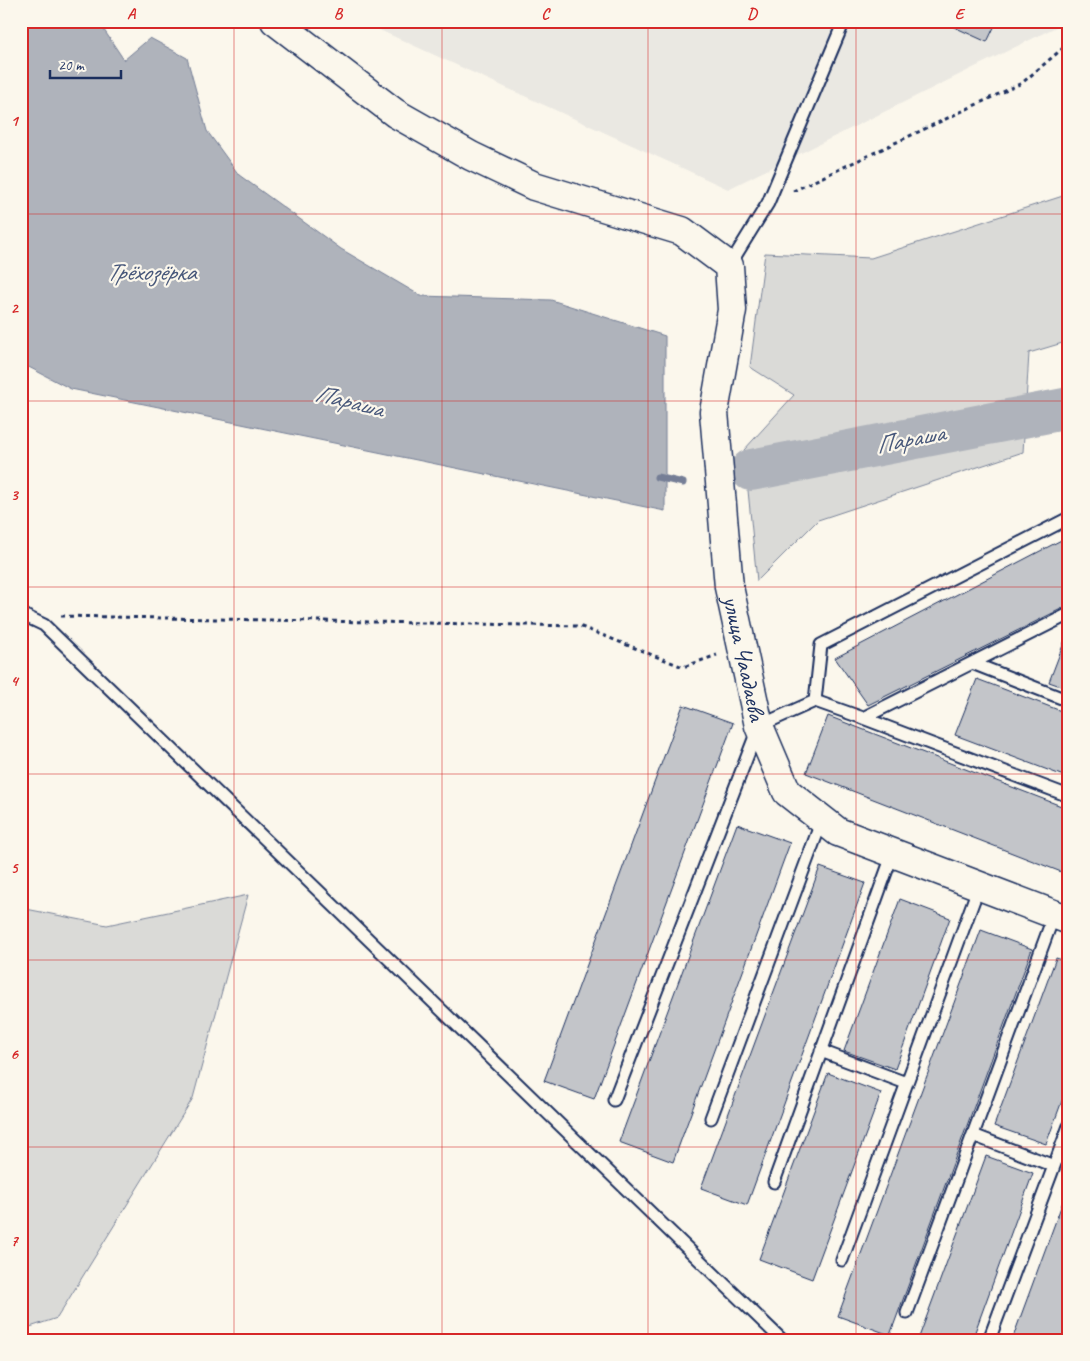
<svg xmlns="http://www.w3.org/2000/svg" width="1090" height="1361" font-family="Caveat,sans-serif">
<rect width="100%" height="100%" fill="#fbf7ec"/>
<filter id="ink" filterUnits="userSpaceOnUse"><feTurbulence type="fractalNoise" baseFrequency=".02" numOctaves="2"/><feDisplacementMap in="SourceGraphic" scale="10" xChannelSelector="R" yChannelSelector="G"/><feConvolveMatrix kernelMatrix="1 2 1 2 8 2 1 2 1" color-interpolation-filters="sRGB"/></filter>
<g filter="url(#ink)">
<path fill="#eae8e2" d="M 360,21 L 1068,21 L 728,189 Z"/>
<path fill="#dadad7" stroke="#7a849a" d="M 1069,194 L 1069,341 L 1029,353 L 1023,452 L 818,520 L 757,581 L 744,450 L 794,395 L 750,367 L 765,253 L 871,258 Z
M 248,895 L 193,1098 L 57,1318 L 21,1330 L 21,908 L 107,925 Z"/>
<path fill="#afb3bb" stroke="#747e96" d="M 21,21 L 98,21 L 124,60 L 150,38 L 187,58 L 207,131 L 239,175 L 341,249 L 421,296 L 551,300 L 665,336 L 665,511 L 71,389 L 21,363 Z"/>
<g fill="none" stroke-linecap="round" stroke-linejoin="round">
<path stroke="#747e96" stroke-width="7" d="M 657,477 L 683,483"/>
<path stroke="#afb3bb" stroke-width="42" d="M 751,470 L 1069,408"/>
</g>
<path fill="#c3c5c9" stroke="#1b2f5e" d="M 941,21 L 997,21 L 987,42 Z
M 1069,536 L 1069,605 L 868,705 L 835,658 Z
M 1068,632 L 1069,632 L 1069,689 L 1049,682 Z
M 977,679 L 1069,714 L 1069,778 L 955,735 Z
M 683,705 L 733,723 L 594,1099 L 544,1081 Z
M 828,716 L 1069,809 L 1069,875 L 806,773 Z
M 737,824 L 790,843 L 673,1162 L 619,1142 Z
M 820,867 L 865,883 L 747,1205 L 701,1188 Z
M 900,899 L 950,918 L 895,1069 L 844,1051 Z
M 981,930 L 1032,949 L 890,1335 L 838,1316 Z
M 1056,958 L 1069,962 L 1069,1082 L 1046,1144 L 994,1126 Z
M 828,1073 L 881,1093 L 812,1279 L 759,1259 Z
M 986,1156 L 1033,1173 L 972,1340 L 918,1340 Z
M 1069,1185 L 1069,1336 L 1067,1340 L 1012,1340 Z"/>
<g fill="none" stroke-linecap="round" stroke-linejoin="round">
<defs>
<path id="lane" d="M 729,266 L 768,203 L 844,21
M 21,614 L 44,625 L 782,1340
M 972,663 L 1069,701
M 815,701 L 821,645 L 1069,518
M 863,718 L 1069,796
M 821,1051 L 906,1083
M 614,1100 L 759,726 L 815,701 L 863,718 L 1069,614
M 711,1118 L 822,820
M 973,1135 L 1054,1166
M 774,1182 L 893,853
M 842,1260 L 979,886
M 907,1313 L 1054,915
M 989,1340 L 1069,1126"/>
<g id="secondary">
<path id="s1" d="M 275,21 L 395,113 L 471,156 L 534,186 L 682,231 L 729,266 L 732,310 L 714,412 L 729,587 L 759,726 L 787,792 L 838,832 L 1069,920"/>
</g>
</defs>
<use href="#lane" stroke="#1b2f5e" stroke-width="15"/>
<use href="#secondary" stroke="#1b2f5e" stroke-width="31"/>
<path stroke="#1b2f5e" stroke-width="3" stroke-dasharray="4 4" stroke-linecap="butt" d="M 793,191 L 1022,83 L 1069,43
M 61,616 L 579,626 L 683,667 L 717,655"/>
<use href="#lane" stroke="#fbf7ec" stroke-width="11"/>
<use href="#secondary" stroke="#fbf7ec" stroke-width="28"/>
</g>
</g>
<path fill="none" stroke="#d62828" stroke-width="1" stroke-opacity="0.55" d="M 234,21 L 234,1340M 442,21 L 442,1340M 648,21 L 648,1340M 856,21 L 856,1340M 21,214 L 1069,214M 21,401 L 1069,401M 21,587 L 1069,587M 21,774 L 1069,774M 21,960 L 1069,960M 21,1147 L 1069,1147"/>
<g text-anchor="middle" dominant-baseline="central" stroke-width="4.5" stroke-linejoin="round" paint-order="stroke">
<g font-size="24" fill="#1b2f5e" stroke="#fbf7ec">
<text stroke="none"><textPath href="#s1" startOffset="918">улица Чаадаева</textPath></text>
</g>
<g font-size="25" font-style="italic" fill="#47577a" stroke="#fbf7ec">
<text x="151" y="272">Трёхозёрка</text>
<text transform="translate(349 401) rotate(14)">Параша</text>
<text transform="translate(910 439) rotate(-11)">Параша</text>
</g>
</g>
<rect width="1090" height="1361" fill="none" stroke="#fbf7ec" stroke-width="55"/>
<path d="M50 70v8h71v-8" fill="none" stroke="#1b2f5e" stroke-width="2.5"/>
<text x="58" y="70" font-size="15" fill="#1b2f5e" stroke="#fbf7ec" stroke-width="4" paint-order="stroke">20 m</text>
<rect x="28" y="28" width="1034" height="1306" fill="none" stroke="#d62828" stroke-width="2"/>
<g font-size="16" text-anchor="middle" font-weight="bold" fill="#d62828">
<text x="131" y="19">A</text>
<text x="338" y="19">B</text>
<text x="545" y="19">C</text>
<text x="752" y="19">D</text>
<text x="959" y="19">E</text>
<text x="14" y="126">1</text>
<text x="14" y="313">2</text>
<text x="14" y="500">3</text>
<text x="14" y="686">4</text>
<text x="14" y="873">5</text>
<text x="14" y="1059">6</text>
<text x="14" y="1246">7</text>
</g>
</svg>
